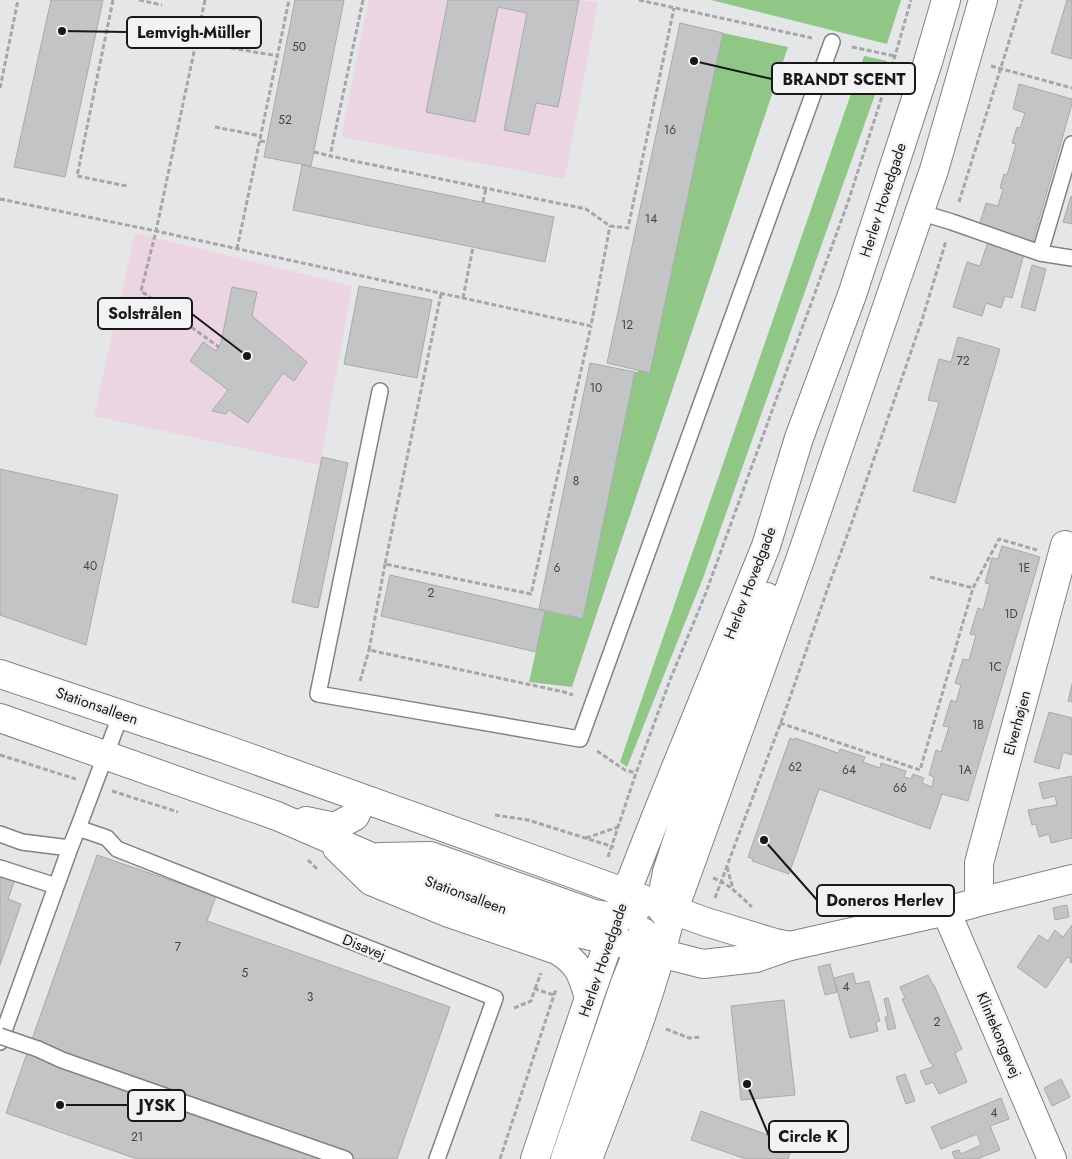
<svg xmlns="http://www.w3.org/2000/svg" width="1072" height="1159" font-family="Jost,sans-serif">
<rect width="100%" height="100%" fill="#e5e6e8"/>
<path fill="#ebd5e1" d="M 369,0 L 583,0 L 598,3 L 565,179 L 341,137 Z
M 135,233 L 352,286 L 320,465 L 94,416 Z"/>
<path fill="#90c787" d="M 711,0 L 901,0 L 887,44 Z
M 723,33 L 788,47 L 572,687 L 529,682 L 545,611 L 583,619 L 635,372 L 641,371 L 650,372 Z
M 864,56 L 887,61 L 703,578 L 627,767 L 620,762 Z"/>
<path fill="#c3c4c6" stroke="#a9a9ac" d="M 51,0 L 103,0 L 65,177 L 14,167 Z
M 295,0 L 344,0 L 311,166 L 264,157 Z
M 448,0 L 579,0 L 558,107 L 536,103 L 529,135 L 504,130 L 527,13 L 498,7 L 475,122 L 426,112 Z
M 1067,0 L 1072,0 L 1072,59 L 1051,53 Z
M 680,23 L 723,33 L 650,373 L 607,363 Z
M 1019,84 L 1072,99 L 1072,104 L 1032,244 L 978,229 L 986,203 L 998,206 L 1003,189 L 1000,188 L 1004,174 L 1007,175 L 1016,144 L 1012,143 L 1017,127 L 1020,128 L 1025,113 L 1013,109 Z
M 302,165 L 554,217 L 545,262 L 293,210 Z
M 1071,196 L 1072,197 L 1072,224 L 1063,222 Z
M 988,242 L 1024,254 L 1012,298 L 1005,296 L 1001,308 L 986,303 L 982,316 L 953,307 L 967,262 L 980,266 Z
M 1032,265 L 1046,269 L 1035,311 L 1021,307 Z
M 359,286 L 432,300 L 417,378 L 344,364 Z
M 232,287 L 257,292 L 252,316 L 307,362 L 294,381 L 283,373 L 248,423 L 229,410 L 226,414 L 212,411 L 228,390 L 190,361 L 203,342 L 216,351 L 221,343 Z
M 958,337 L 1000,349 L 955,503 L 913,491 L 939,402 L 928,400 L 939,359 L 951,362 Z
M 590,363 L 635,372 L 583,619 L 539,609 Z
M 322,457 L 348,463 L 318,608 L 292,602 Z
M 0,469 L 118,495 L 86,645 L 0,615 Z
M 1002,546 L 1040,557 L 968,801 L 942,794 L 930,829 L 819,789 L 789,874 L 752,861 L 753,859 L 748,857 L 790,738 L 795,740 L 795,738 L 838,753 L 840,749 L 865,757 L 863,762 L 880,768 L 881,763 L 906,771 L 904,777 L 911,779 L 913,774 L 924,778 L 922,783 L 932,787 L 934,777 L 929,775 L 936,750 L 941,752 L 949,727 L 943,726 L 951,700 L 956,702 L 961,685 L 955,683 L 963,659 L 969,660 L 976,635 L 970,634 L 978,608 L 983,610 L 990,584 L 985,583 L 992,558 L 998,559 Z
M 390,575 L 545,611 L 536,652 L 381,616 Z
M 1072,684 L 1072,702 L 1068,701 Z
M 1049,712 L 1072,718 L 1072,755 L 1063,752 L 1059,769 L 1034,762 Z
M 1072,776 L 1072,838 L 1051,843 L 1049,834 L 1039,837 L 1036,824 L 1032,825 L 1028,810 L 1057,805 L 1055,796 L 1043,799 L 1039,783 Z
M 97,855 L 216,896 L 207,921 L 450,1007 L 397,1159 L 137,1159 L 6,1113 Z
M 0,861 L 19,868 L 8,899 L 21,904 L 0,965 Z
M 1067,905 L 1069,917 L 1055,920 L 1053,908 Z
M 1072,925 L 1072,963 L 1070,962 L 1071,959 L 1067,957 L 1046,988 L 1017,967 L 1039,935 L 1048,941 L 1055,930 L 1063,937 Z
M 830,964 L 837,992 L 825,995 L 818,967 Z
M 853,973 L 856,984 L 869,981 L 880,1021 L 876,1022 L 878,1031 L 850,1038 L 834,978 Z
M 928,975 L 933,985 L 934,985 L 962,1049 L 955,1053 L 967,1082 L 939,1094 L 933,1082 L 926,1085 L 920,1071 L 933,1067 L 932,1063 L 930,1063 L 902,999 L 905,998 L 900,987 Z
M 888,998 L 896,1028 L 888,1030 L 885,1017 L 888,1017 L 884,999 Z
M 784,1000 L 795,1095 L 741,1100 L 731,1006 Z
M 905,1074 L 915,1101 L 906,1104 L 896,1077 Z
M 1061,1079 L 1070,1097 L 1052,1106 L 1044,1088 Z
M 1001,1098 L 1009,1119 L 990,1126 L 1000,1150 L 977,1159 L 955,1159 L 952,1152 L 959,1150 L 961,1154 L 981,1145 L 977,1134 L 941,1149 L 931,1127 Z
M 701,1111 L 793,1144 L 788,1159 L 746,1159 L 691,1140 Z"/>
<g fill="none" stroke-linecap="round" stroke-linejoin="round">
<defs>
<path id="lane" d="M 919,212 L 952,222 L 1040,253 L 1072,258
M 1040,253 L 1072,144
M 380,391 L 318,694 L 580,739 L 832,42
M 78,828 L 107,838 L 117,849 L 495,998 L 437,1159
M 0,834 L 22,842 L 70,848
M 0,868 L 56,886
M 0,1042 L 70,848 L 78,828 L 121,714
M 38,1049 L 62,1060 L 345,1159"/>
<path id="street" d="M 979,902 L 979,863 L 1065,545
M 946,911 L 1052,1159
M 790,946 L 946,911 L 979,902 L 1072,879"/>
<path id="secondary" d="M 0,674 L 222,748 L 585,878 L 706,922 L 775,943 L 790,946
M 0,718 L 277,816 L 443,888 L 578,933 L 609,940 L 703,964 L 756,958 L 790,946
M 306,821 L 335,827 L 355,816 L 363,799
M 337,848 L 371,881 L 449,913 L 557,950 C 579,963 582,974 589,998
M 380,857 L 430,856 L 594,914 C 608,916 620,917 634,914
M 663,911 L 663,893 L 667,872 L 683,823 L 767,597
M 535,1159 L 589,998 L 626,893 L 657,814 L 766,546 L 799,438 L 852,295 L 928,62 L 946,0
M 565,1159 L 624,986 L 639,948 L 643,932
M 588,1159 C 617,1083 648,1006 668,926 L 801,557 L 934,170 L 983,0"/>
</defs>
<use href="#lane" stroke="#828284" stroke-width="18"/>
<use href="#street" stroke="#828284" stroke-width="30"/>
<use href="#secondary" stroke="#828284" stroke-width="30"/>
<path stroke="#a6a6a8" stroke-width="3" stroke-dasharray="5 2.5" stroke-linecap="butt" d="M 113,0 L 77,176 L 127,186
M 139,0 L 162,5
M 205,0 L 156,231 L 141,291 L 219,347
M 363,0 L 330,156 L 586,209 L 610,226 L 628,228 L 674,8
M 639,0 L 812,38
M 852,47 L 895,56
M 231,48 L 278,56
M 991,66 L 1072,88
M 0,88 L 18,0
M 215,127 L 261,136
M 260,141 L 267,142
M 314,152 L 330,156
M 0,199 L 156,231 L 591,326 L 610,226
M 483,202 L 486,188
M 959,202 L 1022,0
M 237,249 L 289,0
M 441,294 L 385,564 L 531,594 L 591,326
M 463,298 L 473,247
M 385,564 L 369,650 L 564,692 L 573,695
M 930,577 L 973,588
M 360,681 L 369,650
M 780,723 L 920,770 L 973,588 L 999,539 L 1037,550
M 597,751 L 625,770 L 636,773
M 0,755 L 76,779
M 112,791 L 178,812
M 495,815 L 528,820 L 614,847
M 586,838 L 618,827
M 608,857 L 636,773 L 670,680 L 705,595 L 848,202 L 895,56 L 911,0
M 308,860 L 318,870
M 727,867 L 733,889
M 713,878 C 728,883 740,896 752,907
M 715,898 L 787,706 L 831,579 L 851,525 L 922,320 L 946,241
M 535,989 L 541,973
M 514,1008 L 531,1001 L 535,989 L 554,995
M 666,1029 L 689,1038 L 701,1037
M 500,1159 L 556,989"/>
<use href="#lane" stroke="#fff" stroke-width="15"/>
<use href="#street" stroke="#fff" stroke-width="28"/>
<use href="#secondary" stroke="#fff" stroke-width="28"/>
<defs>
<path id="lane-bridge" d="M 0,1036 L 38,1049"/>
</defs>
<use href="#lane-bridge" stroke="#828284" stroke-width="18" stroke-linecap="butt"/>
<use href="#lane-bridge" stroke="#fff" stroke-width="15"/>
</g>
<g text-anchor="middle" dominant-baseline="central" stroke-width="5" stroke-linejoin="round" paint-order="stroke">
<g font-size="12" fill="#434344">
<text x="299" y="47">50</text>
<text x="285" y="120">52</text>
<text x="670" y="130">16</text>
<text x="651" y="219">14</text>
<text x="627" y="325">12</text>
<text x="963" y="361">72</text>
<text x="596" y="388">10</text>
<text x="576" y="481">8</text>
<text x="90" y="566">40</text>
<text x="557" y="568">6</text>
<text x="1024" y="568">1E</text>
<text x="431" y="593">2</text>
<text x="1011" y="614">1D</text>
<text x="995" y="667">1C</text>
<text x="978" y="725">1B</text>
<text x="795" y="767">62</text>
<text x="849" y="770">64</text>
<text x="965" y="770">1A</text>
<text x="900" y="788">66</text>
<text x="178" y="947">7</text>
<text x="245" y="973">5</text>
<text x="846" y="987">4</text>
<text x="310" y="997">3</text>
<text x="937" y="1022">2</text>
<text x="994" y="1113">4</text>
<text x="137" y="1137">21</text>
</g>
<g font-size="15" fill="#181819" stroke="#f3f3f6">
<text transform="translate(883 200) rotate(-72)">Herlev Hovedgade</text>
<text transform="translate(750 583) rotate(-69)">Herlev Hovedgade</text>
<text transform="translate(97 706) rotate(19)">Stationsalleen</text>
<text transform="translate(1017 723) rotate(-75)">Elverhøjen</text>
<text transform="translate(466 895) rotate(20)">Stationsalleen</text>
<text transform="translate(364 947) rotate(22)">Disavej</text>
<text transform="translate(603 960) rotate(-71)">Herlev Hovedgade</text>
<text transform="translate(999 1035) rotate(67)">Klintekongevej</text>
</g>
</g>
<path fill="none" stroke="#181819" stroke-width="2" d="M62 31L127 32M694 61L772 79M247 356L192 314M764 840L817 900M60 1105L128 1105M747 1084L769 1136"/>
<g fill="#181819" stroke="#f3f3f6" stroke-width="2">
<circle cx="62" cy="31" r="5"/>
<circle cx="694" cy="61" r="5"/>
<circle cx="247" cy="356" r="5"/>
<circle cx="764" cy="840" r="5"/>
<circle cx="60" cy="1105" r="5"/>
<circle cx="747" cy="1084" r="5"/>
</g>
<g fill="#f3f3f6" stroke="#181819" stroke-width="2">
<rect x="127" y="17" width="134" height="31" rx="5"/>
<rect x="772" y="63" width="143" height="31" rx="5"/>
<rect x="98" y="298" width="94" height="31" rx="5"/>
<rect x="817" y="885" width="137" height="31" rx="5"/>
<rect x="128" y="1090" width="57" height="31" rx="5"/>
<rect x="769" y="1121" width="79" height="31" rx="5"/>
</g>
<g font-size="16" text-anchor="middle" font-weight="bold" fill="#181819">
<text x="194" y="38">Lemvigh-Müller</text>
<text x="844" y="85">BRANDT SCENT</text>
<text x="145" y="319">Solstrålen</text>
<text x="885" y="906">Doneros Herlev</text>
<text x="157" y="1111">JYSK</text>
<text x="808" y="1142">Circle K</text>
</g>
</svg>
